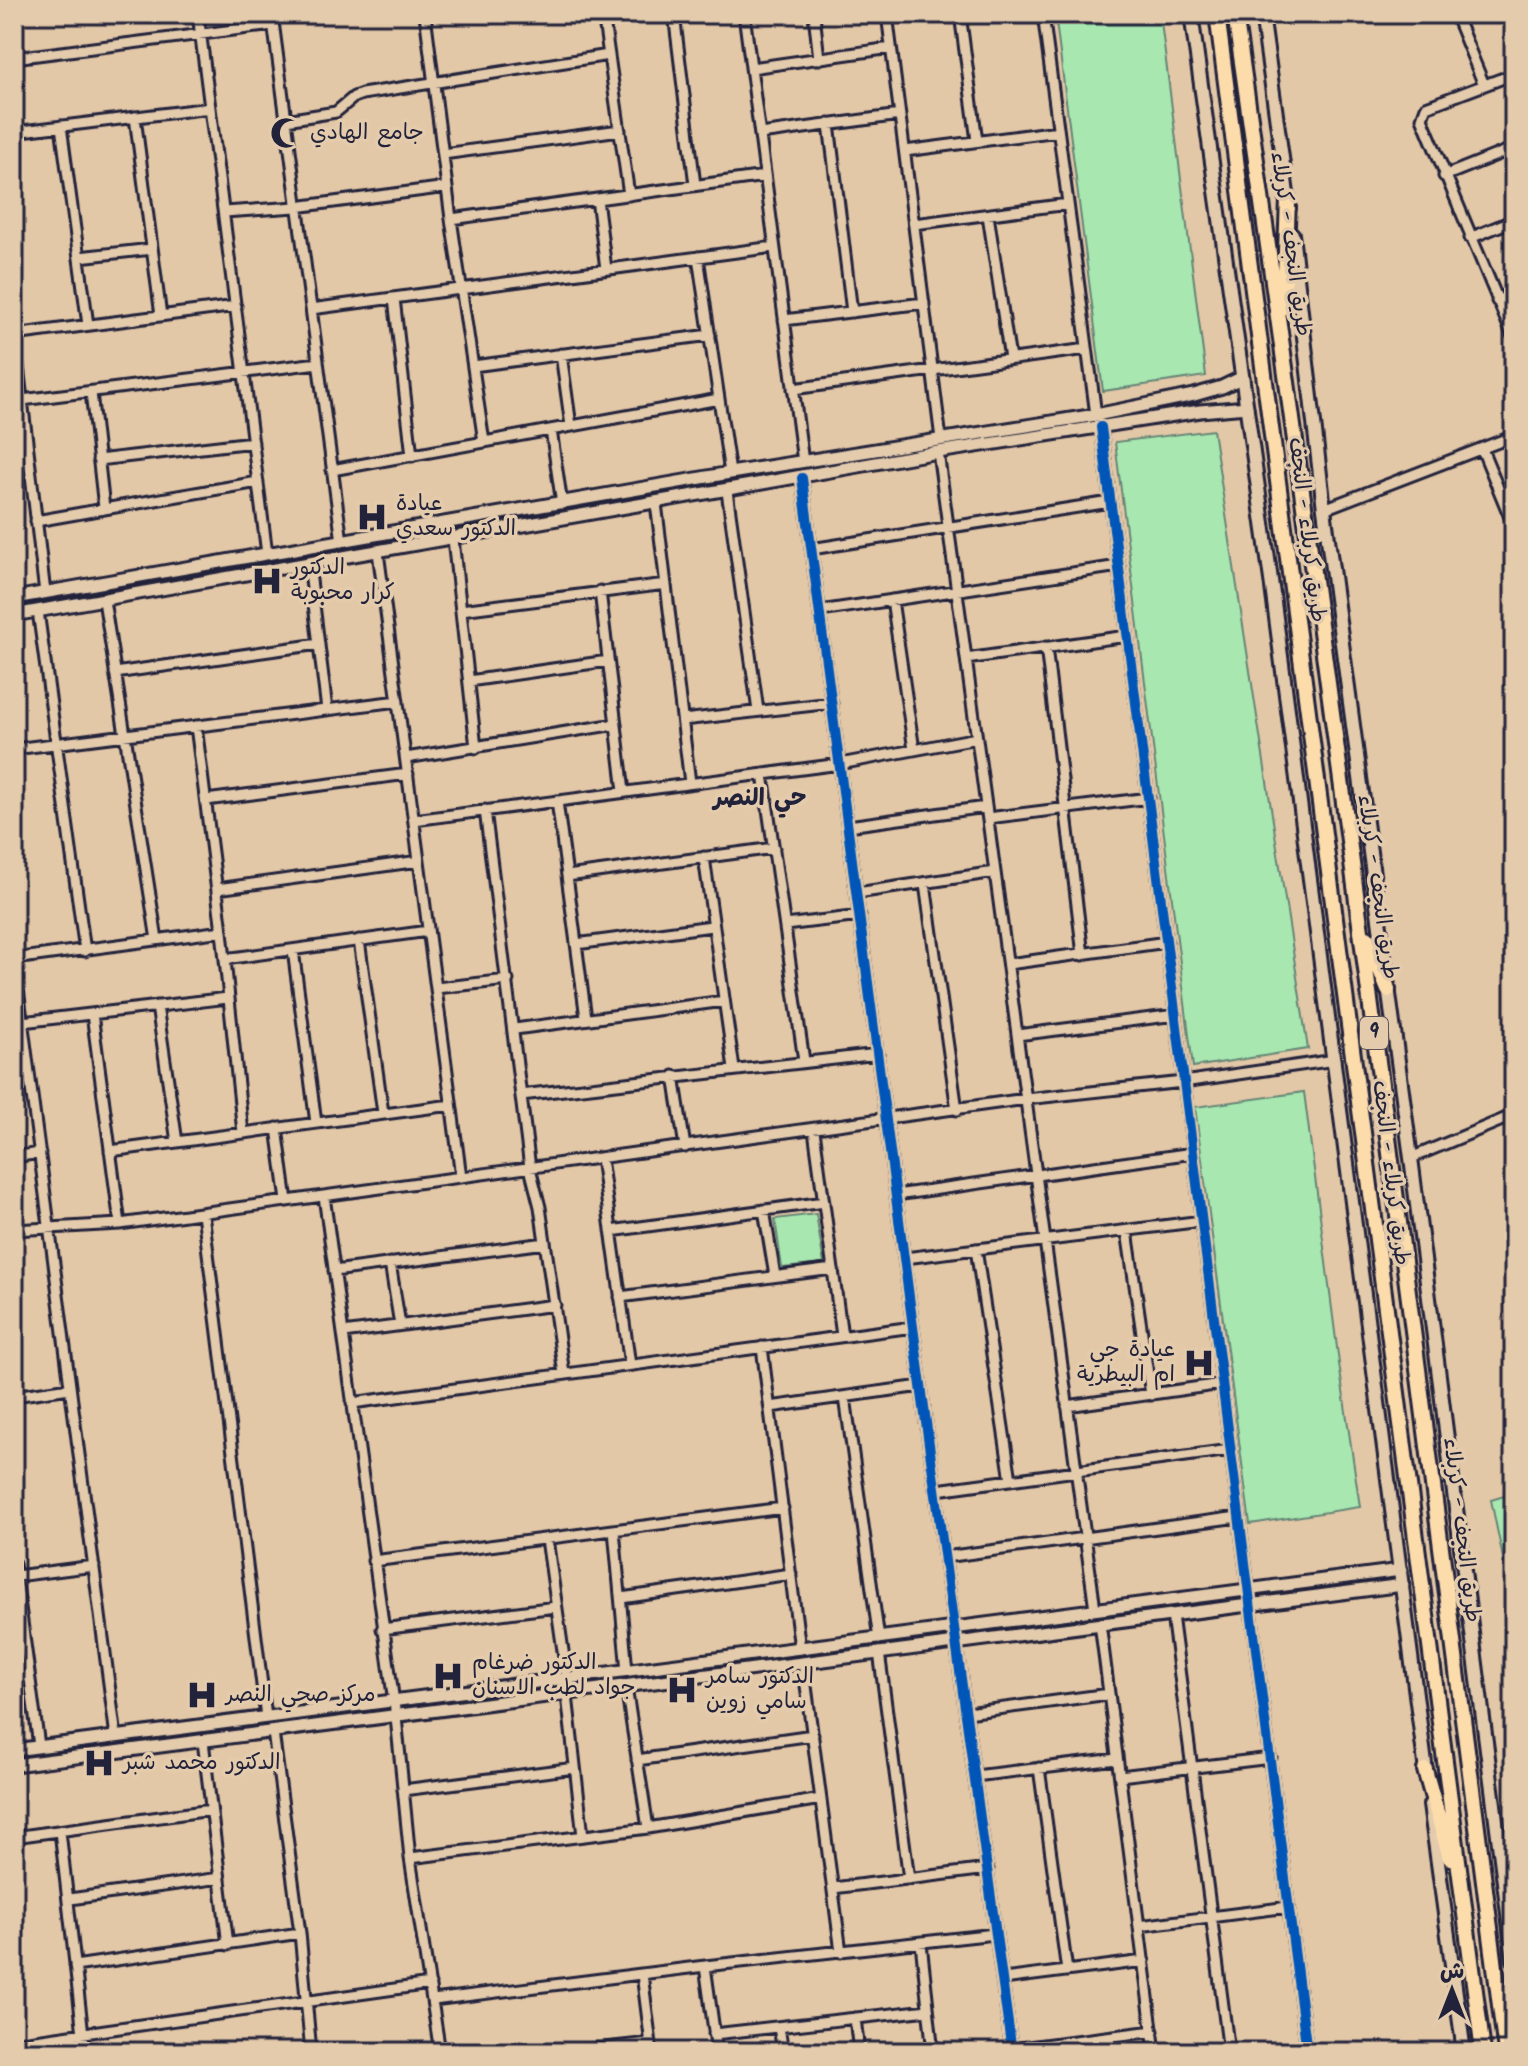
<svg xmlns="http://www.w3.org/2000/svg" width="1528" height="2066" font-family="Kalam,'Playpen Sans Arabic',sans-serif">
<rect width="100%" height="100%" fill="#e3c8a7"/>
<filter id="ink" filterUnits="userSpaceOnUse"><feTurbulence type="fractalNoise" baseFrequency=".0125" numOctaves="2"/><feDisplacementMap in="SourceGraphic" scale="16" xChannelSelector="R" yChannelSelector="G"/><feConvolveMatrix kernelMatrix="1 2 1 2 8 2 1 2 1" color-interpolation-filters="sRGB"/></filter>
<g filter="url(#ink)">
<path fill="#a8e8b0" stroke="#658576" stroke-width="2" d="M 1055,14 L 1160,14 L 1206,376 L 1103,391 Z
M 1213,430 L 1308,1049 L 1193,1067 L 1115,442 Z
M 1304,1092 L 1340,1371 L 1360,1507 L 1250,1524 L 1195,1107 Z
M 816,1214 L 824,1264 L 782,1268 L 775,1219 Z
M 1514,1493 L 1514,1563 L 1504,1563 L 1491,1500 Z"/>
<g fill="none" stroke-linecap="round" stroke-linejoin="round">
<defs>
<path id="minor" d="M 198,14 L 267,554
M 272,14 L 342,542
M 425,14 L 451,219 L 484,442
M 603,14 L 629,195
M 674,14 L 695,185
M 744,14 L 803,462
M 814,14 L 819,59
M 887,14 L 941,439
M 960,14 L 977,141
M 1043,14 L 1096,415
M 1455,14 L 1484,85
M 14,58 L 273,25
M 751,68 L 891,48
M 1514,74 L 1426,107 L 1422,118 L 1514,339
M 135,117 L 161,316
M 286,120 L 336,112 L 354,97 L 362,94 L 609,55
M 829,124 L 852,312
M 61,126 L 88,325
M 14,132 L 210,108
M 760,134 L 900,115
M 905,151 L 1058,131
M 443,154 L 620,130
M 1444,176 L 1514,148
M 597,199 L 606,269
M 224,212 L 296,207 L 447,187
M 988,215 L 1010,359
M 451,219 L 765,176
M 914,224 L 1068,204
M 1470,238 L 1514,220
M 79,257 L 152,249
M 698,257 L 730,473
M 394,298 L 412,456
M 1497,301 L 1514,294
M 311,309 L 774,247
M 784,320 L 924,303
M 14,332 L 45,593
M 14,335 L 236,306
M 561,354 L 571,426
M 473,366 L 710,335
M 793,389 L 1087,349
M 91,392 L 104,508
M 22,400 L 318,363
M 1101,427 L 1307,2052
M 551,430 L 562,504
M 1482,449 L 1514,527
M 938,452 L 1095,1609
M 98,460 L 253,442
M 332,470 L 719,399
M 802,478 L 913,1327 L 1012,2052
M 727,491 L 758,711
M 656,503 L 690,783
M 1324,509 L 1514,436
M 36,521 L 258,482
M 453,539 L 476,748
M 811,549 L 1110,502
M 378,552 L 461,1177
M 309,564 L 327,710
M 600,591 L 624,792
M 104,600 L 157,940
M 892,600 L 914,750
M 461,610 L 666,584
M 38,611 L 85,951
M 820,611 L 1119,566
M 1046,647 L 1083,955
M 966,659 L 1127,636
M 115,673 L 319,644
M 469,681 L 608,661
M 683,720 L 832,703
M 196,726 L 222,931 L 243,1133
M 14,749 L 398,701
M 406,758 L 616,724
M 763,774 L 804,1061
M 206,800 L 408,774
M 557,801 L 586,1018
M 485,810 L 530,1168 L 540,1207 L 564,1374
M 988,818 L 1149,798
M 414,820 L 840,764 L 977,738
M 848,826 L 986,807
M 704,857 L 734,1069
M 567,876 L 774,848
M 925,884 L 957,1110
M 217,889 L 419,861
M 857,893 L 995,872
M 785,925 L 860,916
M 359,940 L 383,1113
M 576,944 L 712,926
M 293,950 L 316,1123
M 14,958 L 116,1737
M 14,959 L 222,931
M 225,959 L 428,931
M 1008,964 L 1167,942
M 436,988 L 508,980
M 157,1006 L 177,1142
M 92,1014 L 120,1224
M 22,1022 L 228,998
M 515,1029 L 724,1001
M 1017,1035 L 1176,1015
M 674,1076 L 685,1147
M 521,1095 L 878,1054
M 277,1128 L 287,1201
M 814,1130 L 842,1336
M 110,1151 L 451,1105
M 14,1157 L 40,1153
M 601,1158 L 630,1365
M 1411,1158 L 1514,1115
M 896,1195 L 1193,1153
M 324,1196 L 396,1717 L 410,1858 L 440,2052
M 764,1210 L 775,1276
M 203,1213 L 266,1717
M 14,1230 L 120,1224 L 1026,1099 L 1183,1082 L 1335,1060
M 611,1231 L 824,1202
M 1127,1231 L 1151,1395
M 976,1249 L 1011,1480
M 905,1258 L 1202,1221
M 390,1263 L 400,1325
M 334,1271 L 545,1243
M 620,1297 L 833,1269
M 343,1333 L 555,1305
M 762,1347 L 800,1649
M 14,1396 L 70,1388
M 845,1397 L 879,1639
M 352,1403 L 913,1327
M 1067,1406 L 1222,1384
M 770,1407 L 921,1386
M 937,1490 L 1230,1450
M 614,1530 L 627,1671
M 547,1539 L 567,1679
M 945,1557 L 1238,1517
M 373,1561 L 783,1508
M 14,1563 L 39,1746
M 16,1576 L 94,1566
M 621,1598 L 791,1574
M 1172,1615 L 1229,2052
M 1100,1623 L 1155,2052
M 382,1629 L 556,1607
M 879,1652 L 909,1879
M 803,1663 L 841,1952
M 14,1678 L 29,1676
M 626,1687 L 648,1828
M 567,1695 L 583,1836
M 967,1713 L 1109,1694
M 273,1732 L 300,1933 L 311,2052
M 203,1741 L 228,1945
M 637,1760 L 813,1735
M 1039,1768 L 1067,1971
M 975,1776 L 1117,1759
M 1120,1776 L 1271,1758
M 403,1790 L 575,1768
M 60,1831 L 85,2052
M 14,1837 L 211,1810
M 410,1858 L 648,1828 L 821,1799
M 833,1888 L 988,1869
M 70,1899 L 220,1878
M 1139,1926 L 1289,1907
M 921,1943 L 933,2052
M 75,1966 L 300,1933
M 705,1966 L 717,2052
M 642,1974 L 652,2052
M 1003,1979 L 1144,1961
M 433,2000 L 705,1966 L 995,1934
M 855,2018 L 859,2052
M 779,2027 L 783,2052
M 714,2034 L 928,2010
M 14,2043 L 430,1984
M 1012,2049 L 1153,2031
M 568,2052 L 650,2043"/>
<path id="tertiary" d="M 14,598 L 730,473 L 1096,415 L 1194,395 L 1222,387 L 1243,377
M 14,615 L 938,452 L 1200,411 L 1247,407
M 14,1750 L 1401,1570
M 14,1765 L 1403,1585"/>
<path id="secondary" d="M 1191,14 L 1272,587 L 1427,1779
M 1262,14 L 1289,208
M 1292,234 L 1324,509 L 1411,1158 L 1514,1960
M 1430,1805 L 1464,2052"/>
<path id="trunk" d="M 1217,14 L 1483,2052
M 1235,14 C 1333,692 1418,1372 1506,2052
M 1284,307 L 1288,199
M 1367,938 L 1388,990
M 1425,1770 L 1450,1858"/>
</defs>
<use href="#minor" stroke="#22223b" stroke-width="15"/>
<use href="#tertiary" stroke="#22223b" stroke-width="17"/>
<use href="#secondary" stroke="#22223b" stroke-width="18"/>
<use href="#trunk" stroke="#22223b" stroke-width="20"/>
<use href="#minor" stroke="#e3cbac" stroke-width="9"/>
<use href="#tertiary" stroke="#e3cbac" stroke-width="11"/>
<use href="#secondary" stroke="#e3cbac" stroke-width="12"/>
<use href="#trunk" stroke="#fddcac" stroke-width="14"/>
<defs>
<path id="cycleway" d="M 1101,427 L 1307,2052
M 802,478 L 913,1327 L 1012,2052"/>
</defs>
<use href="#cycleway" stroke="#e3cbac" stroke-width="15"/>
<use href="#cycleway" stroke="#0057b8" stroke-width="10"/>
</g>
</g>
<defs>
<symbol id="mosque-bare" viewBox="-9 -9 18 18"><path d="M3.5-4.9A6 6 0 1 0 3.5 4.9A5 5 0 1 1 3.5-4.9Z" fill="#22223b" stroke="#e3cbac" stroke-width="2.5" paint-order="stroke"/></symbol>
<symbol id="hospital-bare" viewBox="-9 -9 18 18"><path d="M-5-5h3v3.5h4V-5h3V5h-3V1.5h-4V5h-3Z" fill="#22223b" stroke="#e3cbac" stroke-width="2.5" paint-order="stroke"/></symbol>
</defs>
<g fill-rule="evenodd">
<use href="#mosque-bare" x="264" y="111" width="44" height="44"/>
<use href="#hospital-bare" x="350" y="495" width="44" height="44"/>
<use href="#hospital-bare" x="245" y="559" width="44" height="44"/>
<use href="#hospital-bare" x="1177" y="1341" width="44" height="44"/>
<use href="#hospital-bare" x="426" y="1654" width="44" height="44"/>
<use href="#hospital-bare" x="660" y="1668" width="44" height="44"/>
<use href="#hospital-bare" x="180" y="1673" width="44" height="44"/>
<use href="#hospital-bare" x="77" y="1741" width="44" height="44"/>
</g>
<g text-anchor="middle" dominant-baseline="central" stroke-width="7" stroke-linejoin="round" paint-order="stroke">
<rect fill="#e3cbac" stroke="#5c555d" stroke-width="2" x="1360" y="1017" width="28" height="32" rx="6"/>
<g font-size="20" font-weight="bold" fill="#22223b">
<text x="1374" y="1033">9</text>
</g>
<g font-size="22" fill="#22223b" stroke="#e3cbac" text-anchor="start">
<text x="310" y="133">جامع الهادي</text>
<text x="396" y="504">عيادة<tspan x="396" dy="25">الدكتور سعدي</tspan></text>
<text x="291" y="568">الدكتور<tspan x="291" dy="25">كرار محبوبة</tspan></text>
<text x="1175" y="1350" text-anchor="end">عيادة جي<tspan x="1175" dy="25">ام البيطرية</tspan></text>
<text x="472" y="1663">الدكتور ضرغام<tspan x="472" dy="25">جواد لطب الاسنان</tspan></text>
<text x="706" y="1677">الدكتور سامر<tspan x="706" dy="25">سامي زوين</tspan></text>
<text x="226" y="1695">مركز صحي النصر</text>
<text x="123" y="1763">الدكتور محمد شبر</text>
</g>
<g font-size="22" fill="#22223b" stroke="#e3cbac">
<text transform="translate(1290 244) rotate(82)">طريق النجف - کربلاء</text>
<text transform="translate(1306 530) rotate(83)">طريق کربلاء - النجف</text>
<text transform="translate(1377 887) rotate(82)">طريق النجف - کربلاء</text>
<text transform="translate(1390 1173) rotate(83)">طريق کربلاء - النجف</text>
<text transform="translate(1461 1530) rotate(83)">طريق النجف - کربلاء</text>
</g>
<g font-size="24" font-weight="bold" fill="#22223b" stroke="#e3cbac">
<text x="760" y="798">حي النصر</text>
</g>
</g>
<rect width="1528" height="2066" fill="none" stroke="#e3cbac" stroke-width="48"/>
<rect x="24" y="24" width="1480" height="2018" fill="none" stroke="#22223b" stroke-width="3" filter="url(#ink)"/>
<g transform="translate(1452 1990)" stroke="#e3cbac" stroke-width="6" paint-order="stroke">
<path d="M0-6L14 30L0 20L-14 30Z" fill="#22223b"/>
<text y="-12" font-size="22" font-weight="bold" text-anchor="middle" fill="#22223b">ش</text>
</g>
</svg>
